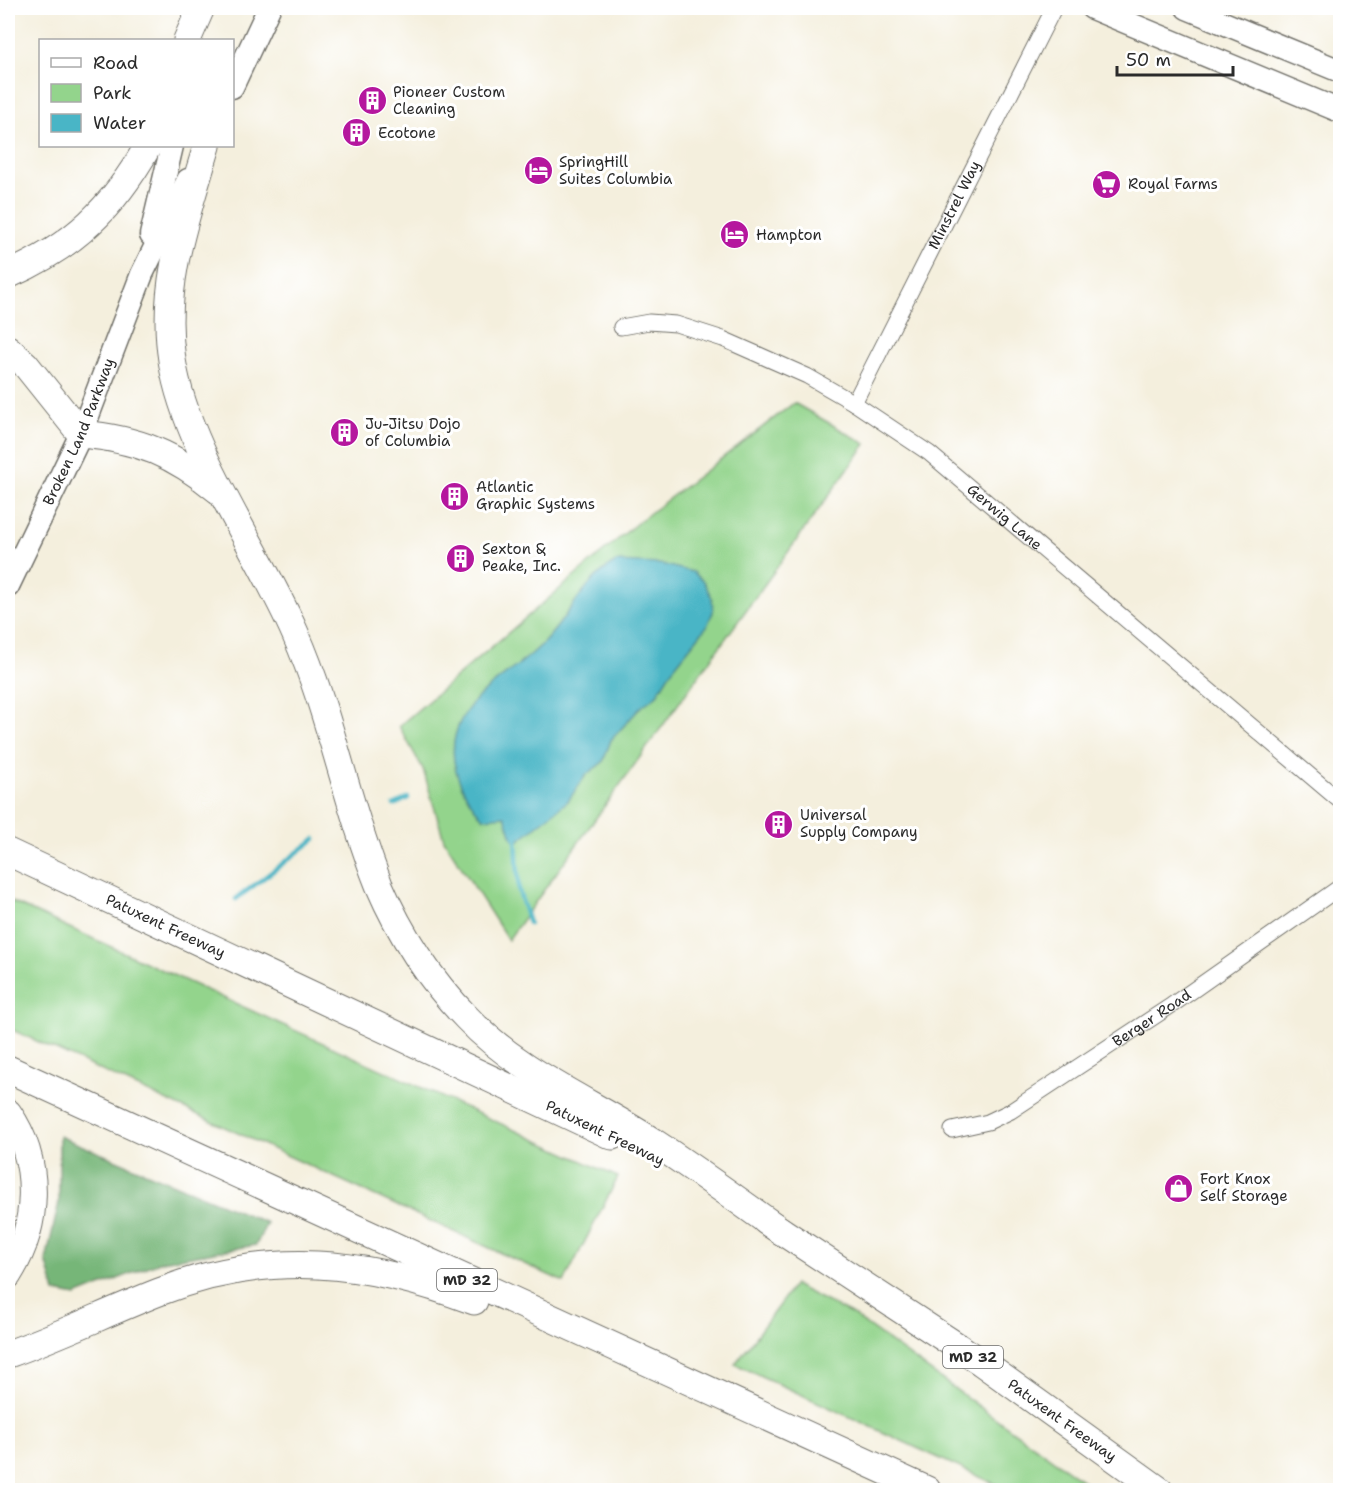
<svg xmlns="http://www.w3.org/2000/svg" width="1348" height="1498" font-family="'Shantell Sans',sans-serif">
<rect width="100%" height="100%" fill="#fff"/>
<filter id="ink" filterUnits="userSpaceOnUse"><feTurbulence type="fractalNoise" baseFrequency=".0167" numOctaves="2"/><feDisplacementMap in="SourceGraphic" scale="12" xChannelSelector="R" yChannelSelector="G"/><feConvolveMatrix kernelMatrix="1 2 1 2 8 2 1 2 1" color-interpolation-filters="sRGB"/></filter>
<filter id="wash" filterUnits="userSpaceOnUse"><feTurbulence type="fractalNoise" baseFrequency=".008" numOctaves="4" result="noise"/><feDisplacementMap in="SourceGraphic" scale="24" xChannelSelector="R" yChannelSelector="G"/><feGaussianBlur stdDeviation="1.35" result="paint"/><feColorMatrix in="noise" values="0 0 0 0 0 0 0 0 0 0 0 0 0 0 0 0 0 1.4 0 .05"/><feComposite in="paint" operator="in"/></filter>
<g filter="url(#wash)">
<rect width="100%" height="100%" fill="#f4efdd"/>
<path fill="#93d48c" stroke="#5f805c" stroke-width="1.5" d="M 794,403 L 866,444 L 508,940 L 444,840 L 423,769 L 399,726 L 637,523 Z
M 8,900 L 618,1177 L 564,1282 L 8,1028 Z
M 794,1285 L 851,1314 L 1095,1490 L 1008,1490 L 735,1364 Z"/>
<path fill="#76b678" stroke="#507052" stroke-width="1.5" d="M 59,1136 L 267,1223 L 256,1245 L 162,1261 L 76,1296 L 55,1292 L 46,1260 L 59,1202 Z"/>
<path fill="#49b5c6" stroke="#3a7078" stroke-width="1.5" d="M 616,562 L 660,564 L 693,572 L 703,581 L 712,598 L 713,612 L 707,626 L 672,670 L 656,696 L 641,707 L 611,740 L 603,762 L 586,775 L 568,801 L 518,841 L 513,840 L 505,816 L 483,818 C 447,776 439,730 486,690 C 508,671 534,656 552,633 C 573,608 586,579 616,562 Z"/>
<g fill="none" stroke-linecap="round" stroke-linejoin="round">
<path stroke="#49b5c6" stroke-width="4.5" d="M 394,805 L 408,798
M 516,840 L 519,891 L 529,923
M 236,899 L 315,839"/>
</g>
</g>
<g filter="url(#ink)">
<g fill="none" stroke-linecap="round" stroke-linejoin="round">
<defs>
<g id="minor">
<path id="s1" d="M 621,327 L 649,322 L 676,324 L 723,339 L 807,376 L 854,403 L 929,453 L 1340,801"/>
<path id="s2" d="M 854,403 L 1054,8"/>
<path id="s3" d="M 952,1130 L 988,1122 L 1011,1111 L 1172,1005 L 1340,887"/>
</g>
<g id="primary">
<path d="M 1092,8 L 1340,111"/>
<path d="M 1187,8 L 1340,71"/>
<path d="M 232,87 L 269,8"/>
<path d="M 151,235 L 172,146"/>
<path id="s4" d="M 8,586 L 81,434 L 142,274 L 188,180"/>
</g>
<g id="motorway">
<path d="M 187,40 L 201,8"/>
<path d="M 207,146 C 186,217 160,285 172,360 C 186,450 258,548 295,633 C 331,714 346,803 379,885 C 400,934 430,980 467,1018 C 519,1073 593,1102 655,1143 C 698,1171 739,1201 781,1231"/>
<path d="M 8,275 C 74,246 113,208 148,146"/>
<path d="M 8,349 L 25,364 L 81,434 C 138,439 174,454 218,490"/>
<path id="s5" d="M 8,852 L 612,1136"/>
<path d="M 8,1069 L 927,1490"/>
<path d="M 8,1113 C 42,1162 39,1226 8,1275"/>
<path id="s6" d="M 766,1221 L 981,1362 L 1159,1490"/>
<path d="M 8,1354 C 59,1336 108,1312 159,1292 C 269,1249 367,1260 474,1301"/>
</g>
</defs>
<use href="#minor" stroke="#717069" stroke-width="17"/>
<use href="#primary" stroke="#717069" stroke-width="25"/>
<use href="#motorway" stroke="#717069" stroke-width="29"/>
<use href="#minor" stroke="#fff" stroke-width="15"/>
<use href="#primary" stroke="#fff" stroke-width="22"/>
<use href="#motorway" stroke="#fff" stroke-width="27"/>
</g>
</g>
<defs>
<symbol id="building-disc" viewBox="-11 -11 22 22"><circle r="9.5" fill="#b5179e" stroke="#fff"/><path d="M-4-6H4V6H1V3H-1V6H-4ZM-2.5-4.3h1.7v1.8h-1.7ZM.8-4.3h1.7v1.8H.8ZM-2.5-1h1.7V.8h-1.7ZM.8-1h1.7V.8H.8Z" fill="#fff"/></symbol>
<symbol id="hotel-disc" viewBox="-11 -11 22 22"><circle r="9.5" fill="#b5179e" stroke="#fff"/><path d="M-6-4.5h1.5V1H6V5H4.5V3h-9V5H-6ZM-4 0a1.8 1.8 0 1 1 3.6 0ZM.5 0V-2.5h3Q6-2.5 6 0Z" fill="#fff"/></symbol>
<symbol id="supermarket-disc" viewBox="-11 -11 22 22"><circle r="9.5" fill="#b5179e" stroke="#fff"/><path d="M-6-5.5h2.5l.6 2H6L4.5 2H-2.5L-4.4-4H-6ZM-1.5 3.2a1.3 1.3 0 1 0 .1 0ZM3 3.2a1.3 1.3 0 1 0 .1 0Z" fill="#fff"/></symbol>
<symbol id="shop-disc" viewBox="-11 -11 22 22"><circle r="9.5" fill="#b5179e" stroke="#fff"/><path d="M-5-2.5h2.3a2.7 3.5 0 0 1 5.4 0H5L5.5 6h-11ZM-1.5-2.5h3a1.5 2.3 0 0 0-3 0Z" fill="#fff"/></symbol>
</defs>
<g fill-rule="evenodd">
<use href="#building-disc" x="356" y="84" width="33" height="33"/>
<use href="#building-disc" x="340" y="116" width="33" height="33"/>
<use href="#hotel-disc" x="522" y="154" width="33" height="33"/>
<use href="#supermarket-disc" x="1090" y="168" width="33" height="33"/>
<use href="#hotel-disc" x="718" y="218" width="33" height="33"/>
<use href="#building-disc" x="328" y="416" width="33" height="33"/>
<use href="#building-disc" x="438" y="480" width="33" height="33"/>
<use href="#building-disc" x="444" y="542" width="33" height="33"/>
<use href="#building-disc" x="762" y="808" width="33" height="33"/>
<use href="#shop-disc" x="1162" y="1172" width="33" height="33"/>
</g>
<g text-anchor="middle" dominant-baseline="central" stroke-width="6" stroke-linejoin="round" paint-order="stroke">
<g fill="#fff" stroke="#6b6b6b" stroke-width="1.5">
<rect x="437" y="1269" width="60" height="22" rx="4.5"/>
<rect x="943" y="1346" width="60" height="22" rx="4.5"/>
</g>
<g font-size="14" font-weight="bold" fill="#2b2b2b">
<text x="467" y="1280">MD 32</text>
<text x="973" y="1357">MD 32</text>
</g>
<g font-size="15" fill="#2b2b2b" stroke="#fff" text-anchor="start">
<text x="393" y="92">Pioneer Custom<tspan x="393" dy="17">Cleaning</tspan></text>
<text x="378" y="133">Ecotone</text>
<text x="559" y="162">SpringHill<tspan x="559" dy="17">Suites Columbia</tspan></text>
<text x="1128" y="184">Royal Farms</text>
<text x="756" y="235">Hampton</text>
<text x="365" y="424">Ju-Jitsu Dojo<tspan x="365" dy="17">of Columbia</tspan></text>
<text x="476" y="487">Atlantic<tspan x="476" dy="17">Graphic Systems</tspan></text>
<text x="482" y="549">Sexton &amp;<tspan x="482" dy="17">Peake, Inc.</tspan></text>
<text x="800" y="815">Universal<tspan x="800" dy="17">Supply Company</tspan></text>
<text x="1200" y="1179">Fort Knox<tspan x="1200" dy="17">Self Storage</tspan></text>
</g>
<g font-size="15" fill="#2b2b2b" stroke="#fff">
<text stroke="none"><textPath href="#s2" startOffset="222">Minstrel Way</textPath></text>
<text stroke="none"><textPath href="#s4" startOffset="170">Broken Land Parkway</textPath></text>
<text stroke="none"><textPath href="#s1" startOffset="440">Gerwig Lane</textPath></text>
<text stroke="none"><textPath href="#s5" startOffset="174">Patuxent Freeway</textPath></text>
<text stroke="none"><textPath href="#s3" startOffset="231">Berger Road</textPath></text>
<text transform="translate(605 1133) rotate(26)">Patuxent Freeway</text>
<text stroke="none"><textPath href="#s6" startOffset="357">Patuxent Freeway</textPath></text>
</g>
</g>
<rect width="1348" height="1498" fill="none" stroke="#fff" stroke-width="30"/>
<rect x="39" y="39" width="195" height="108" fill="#ffffff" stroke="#aaaaaa" stroke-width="1.5"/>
<rect x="51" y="58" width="30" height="9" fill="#ffffff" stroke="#aaaaaa" stroke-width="1.5"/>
<text x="93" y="69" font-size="18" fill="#2b2b2b">Road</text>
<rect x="51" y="84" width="30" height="18" fill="#93d48c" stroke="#aaaaaa" stroke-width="1.5"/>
<text x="93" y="99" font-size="18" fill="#2b2b2b">Park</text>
<rect x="51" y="114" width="30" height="18" fill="#49b5c6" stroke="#aaaaaa" stroke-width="1.5"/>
<text x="93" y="129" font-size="18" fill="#2b2b2b">Water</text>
<path d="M1117 66v9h116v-9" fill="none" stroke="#2b2b2b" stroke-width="3"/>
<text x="1126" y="66" font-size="18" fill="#2b2b2b" stroke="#ffffff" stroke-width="4.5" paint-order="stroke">50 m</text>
</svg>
